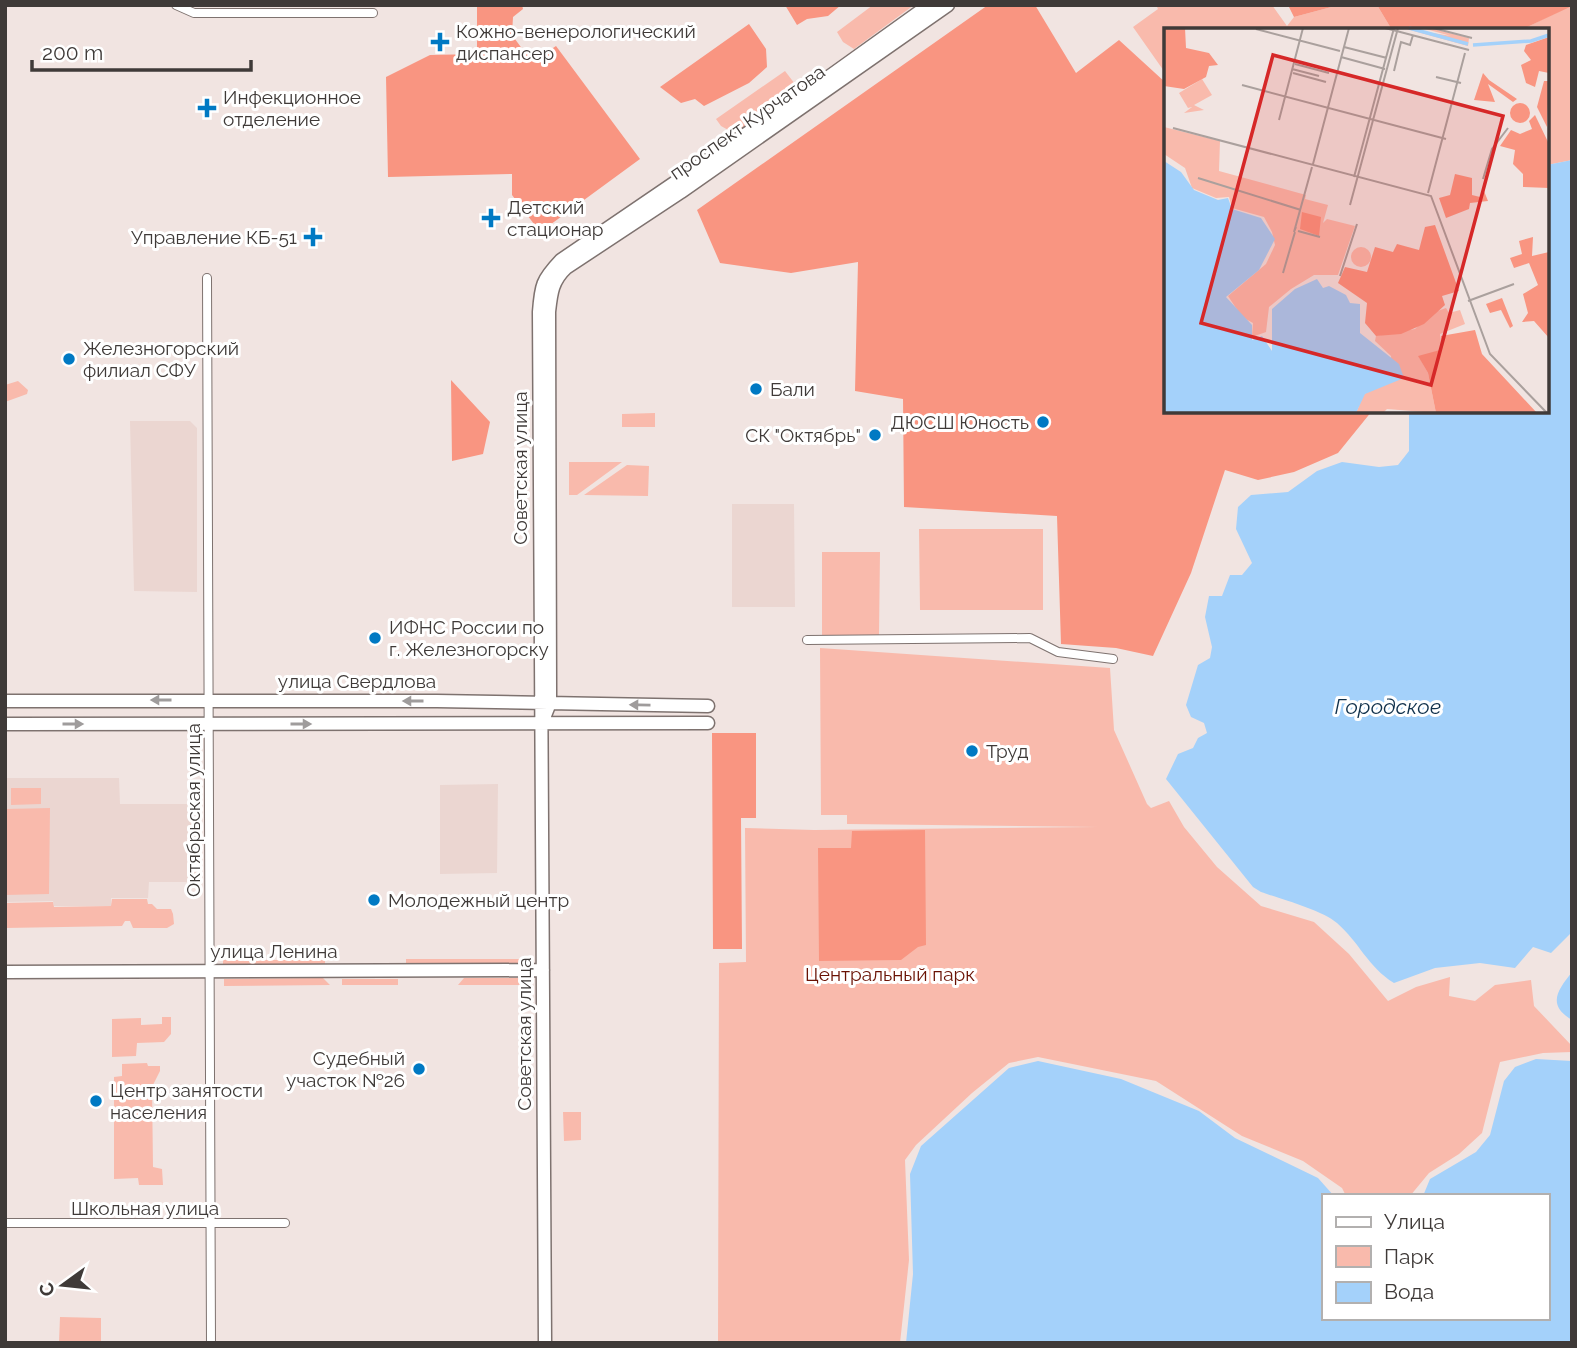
<svg xmlns="http://www.w3.org/2000/svg" width="1577" height="1348" font-family="Raleway,sans-serif">
<rect width="100%" height="100%" fill="#f1e4e1"/>
<path fill="#ebd6d1" d="M 130,421 L 190,421 L 197,428 L 197,592 L 134,591 Z
M 732,504 L 794,504 L 795,607 L 732,607 Z
M 5,778 L 119,778 L 120,804 L 195,804 L 197,882 L 149,882 L 148,898 L 111,898 L 111,906 L 54,906 L 53,901 L 5,902 Z
M 498,784 L 497,873 L 440,874 L 440,785 Z"/>
<path fill="#f9baac" d="M 873,5 L 914,5 L 854,49 L 843,42 L 837,32 Z
M 1156,5 L 1272,5 L 1287,26 L 1294,17 L 1339,5 L 1377,5 L 1392,30 L 1166,30 L 1166,74 L 1133,27 L 1158,9 Z
M 1572,5 L 1572,160 L 1547,165 L 1547,30 L 1521,30 Z
M 785,71 L 795,84 L 793,93 L 743,128 L 730,131 L 721,126 L 716,119 Z
M 18,381 L 28,390 L 27,394 L 5,402 L 5,385 Z
M 655,413 L 655,427 L 622,427 L 622,414 Z
M 569,462 L 622,462 L 577,495 L 569,495 Z
M 627,465 L 649,466 L 648,496 L 584,495 Z
M 919,529 L 1043,529 L 1043,610 L 920,610 Z
M 822,552 L 880,552 L 879,636 L 822,636 Z
M 820,648 L 1110,668 L 1114,730 L 1147,804 L 1151,808 L 1169,801 L 1184,827 L 1217,867 L 1261,906 L 1314,922 L 1349,954 L 1388,1001 L 1416,987 L 1450,977 L 1449,996 L 1475,1001 L 1495,985 L 1531,980 L 1534,1006 L 1572,1046 L 1572,1052 L 1543,1053 L 1500,1062 L 1482,1133 L 1459,1154 L 1429,1173 L 1410,1196 L 1346,1196 L 1342,1188 L 1303,1161 L 1242,1136 L 1156,1081 L 1038,1057 L 1009,1063 L 972,1093 L 916,1145 L 905,1160 L 909,1260 L 900,1343 L 718,1343 L 719,963 L 746,962 L 745,828 L 814,830 L 1098,827 L 847,824 L 847,815 L 821,815 Z
M 11,788 L 41,788 L 41,804 L 11,805 Z
M 50,808 L 49,894 L 5,895 L 5,809 Z
M 112,899 L 147,899 L 148,904 L 152,904 L 157,909 L 171,909 L 173,914 L 174,924 L 167,928 L 133,928 L 130,921 L 125,921 L 122,926 L 5,928 L 5,903 L 53,902 L 54,907 L 111,906 Z
M 406,959 L 522,959 L 522,968 L 406,968 Z
M 223,960 L 325,960 L 325,968 L 223,967 Z
M 323,978 L 330,985 L 224,986 L 224,979 Z
M 464,978 L 522,978 L 523,985 L 458,985 Z
M 342,979 L 398,979 L 398,985 L 342,985 Z
M 162,1017 L 171,1017 L 171,1034 L 164,1042 L 137,1043 L 136,1056 L 112,1057 L 112,1019 L 141,1018 L 141,1025 L 162,1024 Z
M 147,1063 L 148,1066 L 160,1066 L 160,1071 L 152,1087 L 153,1167 L 162,1169 L 163,1185 L 139,1185 L 138,1178 L 114,1179 L 114,1077 L 122,1076 L 122,1064 Z
M 563,1112 L 581,1112 L 581,1140 L 564,1141 Z
M 60,1317 L 101,1318 L 101,1343 L 59,1343 Z"/>
<path fill="#f99581" d="M 477,5 L 522,5 L 523,9 L 513,17 L 512,35 L 526,54 L 541,56 L 556,46 L 640,159 L 543,230 L 537,228 L 512,195 L 512,174 L 388,177 L 386,77 L 430,55 L 477,54 Z
M 785,5 L 841,5 L 828,16 L 807,19 L 797,25 Z
M 988,5 L 1035,5 L 1076,73 L 1119,40 L 1166,83 L 1166,411 L 1372,411 L 1338,453 L 1294,472 L 1258,480 L 1225,470 L 1191,573 L 1153,656 L 1116,648 L 1061,644 L 1057,516 L 904,507 L 903,399 L 855,391 L 858,262 L 791,273 L 720,263 L 697,210 Z
M 1288,5 L 1339,5 L 1294,17 Z
M 1377,5 L 1572,5 L 1572,6 L 1521,30 L 1392,30 Z
M 749,24 L 766,49 L 767,67 L 749,83 L 704,106 L 695,99 L 681,103 L 660,87 Z
M 451,380 L 490,422 L 483,454 L 452,461 Z
M 712,733 L 756,733 L 756,818 L 741,818 L 742,949 L 713,949 Z
M 925,830 L 926,945 L 918,947 L 901,960 L 819,961 L 818,848 L 851,848 L 852,831 Z"/>
<path fill="#a4d1fa" d="M 1572,160 L 1572,932 L 1551,953 L 1533,947 L 1515,968 L 1480,963 L 1435,968 L 1394,983 C 1368,967 1359,942 1337,923 C 1322,910 1281,899 1261,892 L 1253,887 L 1166,779 L 1178,754 L 1193,748 L 1198,738 L 1207,733 L 1204,723 L 1191,717 L 1186,705 L 1198,665 L 1210,658 L 1212,647 L 1205,617 L 1209,596 L 1222,596 L 1230,575 L 1242,575 L 1252,563 L 1236,529 L 1238,507 L 1251,495 L 1288,492 L 1317,471 L 1342,462 L 1379,467 L 1398,465 L 1409,451 L 1409,411 L 1547,411 L 1547,165 Z
M 1572,972 L 1572,1020 C 1547,1005 1557,991 1572,972 Z
M 1536,1059 L 1572,1061 L 1572,1343 L 906,1343 L 913,1274 L 910,1174 L 921,1146 L 1009,1068 L 1038,1061 L 1121,1079 L 1199,1111 L 1235,1138 L 1318,1178 L 1334,1196 L 1323,1196 L 1323,1318 L 1547,1318 L 1547,1196 L 1423,1196 L 1430,1179 L 1476,1152 L 1490,1135 L 1504,1081 L 1515,1067 Z"/>
<g fill="none" stroke-linecap="round" stroke-linejoin="round">
<defs>
<path id="street" d="M 176,5 L 194,13 L 373,13
M 207,278 L 211,1343
M 807,640 L 1030,638 L 1058,652 L 1113,659
M 5,1223 L 285,1223"/>
<path id="secondary" d="M 5,701 L 437,701 L 708,706
M 544,718 L 550,703 L 550,691 L 549,312 C 551,294 552,281 566,268 L 681,192 L 948,5
M 5,724 L 708,723
M 5,972 L 543,970
M 545,1343 L 539,312 C 541,285 542,280 561,260 L 809,91 L 929,5"/>
</defs>
<use href="#street" stroke="#7e726f" stroke-width="10"/>
<use href="#secondary" stroke="#7e726f" stroke-width="15"/>
<use href="#street" stroke="#fff" stroke-width="8"/>
<use href="#secondary" stroke="#fff" stroke-width="12"/>
</g>
<defs><path id="oneway-solid" d="M-6-.8H1V-3.2L6.5 0L1 3.2V.8H-6Z" transform="scale(1.75)"/></defs>
<g fill="#9f9c9c">
<use href="#oneway-solid" transform="translate(161 700) rotate(180)"/>
<use href="#oneway-solid" transform="translate(413 701) rotate(-180)"/>
<use href="#oneway-solid" transform="translate(640 705) rotate(-179)"/>
<use href="#oneway-solid" transform="translate(73 724)"/>
<use href="#oneway-solid" transform="translate(301 724)"/>
</g>
<g fill="#0079c3" stroke="#fff" stroke-width="2.5">
<path d="M436.5 31.5h7v7h7v7h-7v7h-7v-7h-7v-7h7z"/>
<path d="M203.5 97.5h7v7h7v7h-7v7h-7v-7h-7v-7h7z"/>
<path d="M487.5 207.5h7v7h7v7h-7v7h-7v-7h-7v-7h7z"/>
<path d="M309.5 226.5h7v7h7v7h-7v7h-7v-7h-7v-7h7z"/>
<circle cx="69" cy="359" r="7"/>
<circle cx="756" cy="389" r="7"/>
<circle cx="1043" cy="422" r="7"/>
<circle cx="875" cy="435" r="7"/>
<circle cx="375" cy="638" r="7"/>
<circle cx="972" cy="751" r="7"/>
<circle cx="374" cy="900" r="7"/>
<circle cx="419" cy="1069" r="7"/>
<circle cx="96" cy="1101" r="7"/>
</g>
<g text-anchor="middle" dominant-baseline="central" stroke-width="6" stroke-linejoin="round" paint-order="stroke">
<g font-size="19" fill="#3f3a38" stroke="#fff" text-anchor="start">
<text x="456" y="31">Кожно-венерологический<tspan x="456" dy="22">диспансер</tspan></text>
<text x="223" y="97">Инфекционное<tspan x="223" dy="22">отделение</tspan></text>
<text x="507" y="207">Детский<tspan x="507" dy="22">стационар</tspan></text>
<text x="297" y="237" text-anchor="end">Управление КБ-51</text>
<text x="83" y="348">Железногорский<tspan x="83" dy="22">филиал СФУ</tspan></text>
<text x="770" y="389">Бали</text>
<text x="1029" y="422" text-anchor="end">ДЮСШ Юность</text>
<text x="861" y="435" text-anchor="end">СК "Октябрь"</text>
<text x="389" y="627">ИФНС России по<tspan x="389" dy="22">г. Железногорску</tspan></text>
<text x="986" y="751">Труд</text>
<text x="388" y="900">Молодежный центр</text>
<text x="405" y="1058" text-anchor="end">Судебный<tspan x="405" dy="22">участок №26</tspan></text>
<text x="110" y="1090">Центр занятости<tspan x="110" dy="22">населения</tspan></text>
</g>
<g font-size="19" fill="#3f3a38" stroke="#fff">
<text transform="translate(747 122) rotate(-35)">проспект Курчатова</text>
<text transform="translate(520 468) rotate(-90)">Советская улица</text>
<text x="357" y="681">улица Свердлова</text>
<text transform="translate(193 810) rotate(-90)">Октябрьская улица</text>
<text x="274" y="951">улица Ленина</text>
<text transform="translate(524 1034) rotate(-90)">Советская улица</text>
<text x="145" y="1208">Школьная улица</text>
</g>
<g font-size="19" fill="#6a1204" stroke="#fff">
<text x="890" y="974">Центральный парк</text>
</g>
<g font-size="21" font-style="italic" fill="#10314c" stroke="#fff">
<text x="1388" y="706">Городское</text>
</g>
</g>
<g transform="translate(1164 28)">
<rect width="385" height="385" fill="#f1e4e1"/>
<path d="M 239,0 L 287,8 L 258,0 L 266,0 L 305,10 L 304,18 ZM 38,51 L 48,67 L 30,77 L 40,82 L 20,85 L 28,79 L 24,80 L 15,65 ZM 0,99 L 56,113 L 55,143 L 142,167 L 141,171 L 164,177 L 159,195 L 163,191 L 191,198 L 174,247 L 150,247 L 127,261 L 105,279 L 102,304 L 88,309 L 89,295 L 78,289 L 64,268 L 102,236 L 111,217 L 108,204 L 100,189 L 68,180 L 65,169 L 52,170 L 28,160 L 21,140 L 0,126 ZM187 229a10 10 0 1 1 20 0a10 10 0 1 1-20 0ZM 282,280 L 285,285 L 296,282 L 301,296 L 276,306 L 277,322 L 255,329 L 264,345 L 272,385 L 223,381 L 219,385 L 192,385 L 200,366 L 229,353 L 227,328 L 211,313 L 212,308 L 251,301 L 268,285 Z" fill="#f9baac"/>
<path d="M 0,0 L 21,0 L 22,20 L 45,25 L 54,37 L 45,38 L 42,49 L 20,61 L 0,58 ZM 385,9 L 385,45 L 375,43 L 371,59 L 362,55 L 357,37 L 367,32 L 360,23 L 362,17 ZM 319,45 L 325,52 L 353,71 L 349,74 L 324,56 L 331,74 L 310,72 ZM 380,53 L 385,53 L 383,99 L 373,79 ZM346 85a10 10 0 1 1 20 0a10 10 0 1 1-20 0ZM 371,87 L 385,116 L 385,160 L 359,159 L 359,146 L 349,136 L 351,122 L 336,118 L 347,102 L 356,106 L 368,101 L 365,93 ZM 291,146 L 308,150 L 308,167 L 316,169 L 320,163 L 324,173 L 306,175 L 305,181 L 282,190 L 275,170 L 286,167 ZM 138,184 L 157,189 L 155,208 L 136,201 ZM 271,197 L 295,263 L 278,268 L 281,277 L 260,296 L 237,306 L 212,308 L 201,295 L 203,275 L 174,255 L 181,239 L 203,244 L 211,219 L 229,224 L 233,216 L 255,222 L 261,199 ZM 369,209 L 368,228 L 385,224 L 385,310 L 370,293 L 358,294 L 364,285 L 359,266 L 374,257 L 365,235 L 350,240 L 346,230 L 358,226 L 355,213 ZM 338,270 L 349,298 L 346,300 L 337,282 L 326,285 L 322,276 ZM 311,302 L 318,326 L 373,385 L 272,385 L 264,345 L 254,328 L 276,322 L 277,308 Z" fill="#f99581"/>
<path d="M 0,133 L 17,144 L 30,162 L 54,172 L 64,170 L 68,181 L 97,190 L 111,211 L 95,242 L 62,269 L 88,297 L 88,312 L 98,308 L 108,323 L 108,281 L 131,261 L 153,251 L 159,260 L 165,258 L 182,267 L 186,275 L 196,276 L 196,305 L 235,336 L 240,350 L 201,366 L 192,385 L 0,385 Z" fill="#a4d1fa"/>
<path fill="none" stroke="#a4d1fa" stroke-width="3.5" d="M 245,0 L 304,16M 309,17 L 367,13 L 385,7"/>
<path fill="none" stroke="#aaa09d" stroke-width="2" d="M 221,0 L 305,22M 269,0 L 308,10M 92,1 L 176,23M 180,19 L 223,30M 177,29 L 221,41M 131,36 L 165,45M 128,41 L 155,48M 230,43 L 237,14 L 246,17 L 249,7M 129,45 L 162,54M 272,49 L 297,55M 78,57 L 282,111M 115,92 L 139,0M 9,100 L 267,168 L 326,326 L 383,385M 149,136 L 185,0M 190,149 L 230,0M 34,150 L 137,182M 319,151 L 328,121 L 344,100M 264,165 L 301,25M 186,177 L 234,0M 132,199 L 130,204 L 148,139M 134,203 L 156,209M 119,245 L 131,204M 176,248 L 193,196M 304,273 L 350,256"/>
<path fill="#d62828" fill-opacity="0.15" stroke="#d62828" stroke-width="3.5" d="M 109,27 L 339,88 L 267,357 L 37,295 Z"/>
<rect width="385" height="385" fill="none" stroke="#3f3a38" stroke-width="3.5"/>
</g>
<rect width="1577" height="1348" fill="none" stroke="#3f3a38" stroke-width="14"/>
<rect x="1322" y="1194" width="228" height="126" fill="#ffffff" stroke="#b2b0af" stroke-width="2"/>
<rect x="1336" y="1217" width="35" height="10" fill="#ffffff" stroke="#b2b0af" stroke-width="2"/>
<text x="1384" y="1229" font-size="21" fill="#3f3a38">Улица</text>
<rect x="1336" y="1246" width="35" height="21" fill="#f9baac" stroke="#b2b0af" stroke-width="2"/>
<text x="1384" y="1264" font-size="21" fill="#3f3a38">Парк</text>
<rect x="1336" y="1282" width="35" height="21" fill="#a4d1fa" stroke="#b2b0af" stroke-width="2"/>
<text x="1384" y="1299" font-size="21" fill="#3f3a38">Вода</text>
<g transform="translate(63 1285) rotate(255)" stroke="#ffffff" stroke-width="5" paint-order="stroke">
<path d="M0-5L12 26L0 18L-12 26Z" fill="#3f3a38"/>
<text y="-10" font-size="19" font-weight="bold" text-anchor="middle" fill="#3f3a38">С</text>
</g>
<path d="M32 60v10h219v-10" fill="none" stroke="#3f3a38" stroke-width="3.5"/>
<text x="42" y="60" font-size="21" fill="#3f3a38" stroke="#ffffff" stroke-width="5" paint-order="stroke">200 m</text>
</svg>
